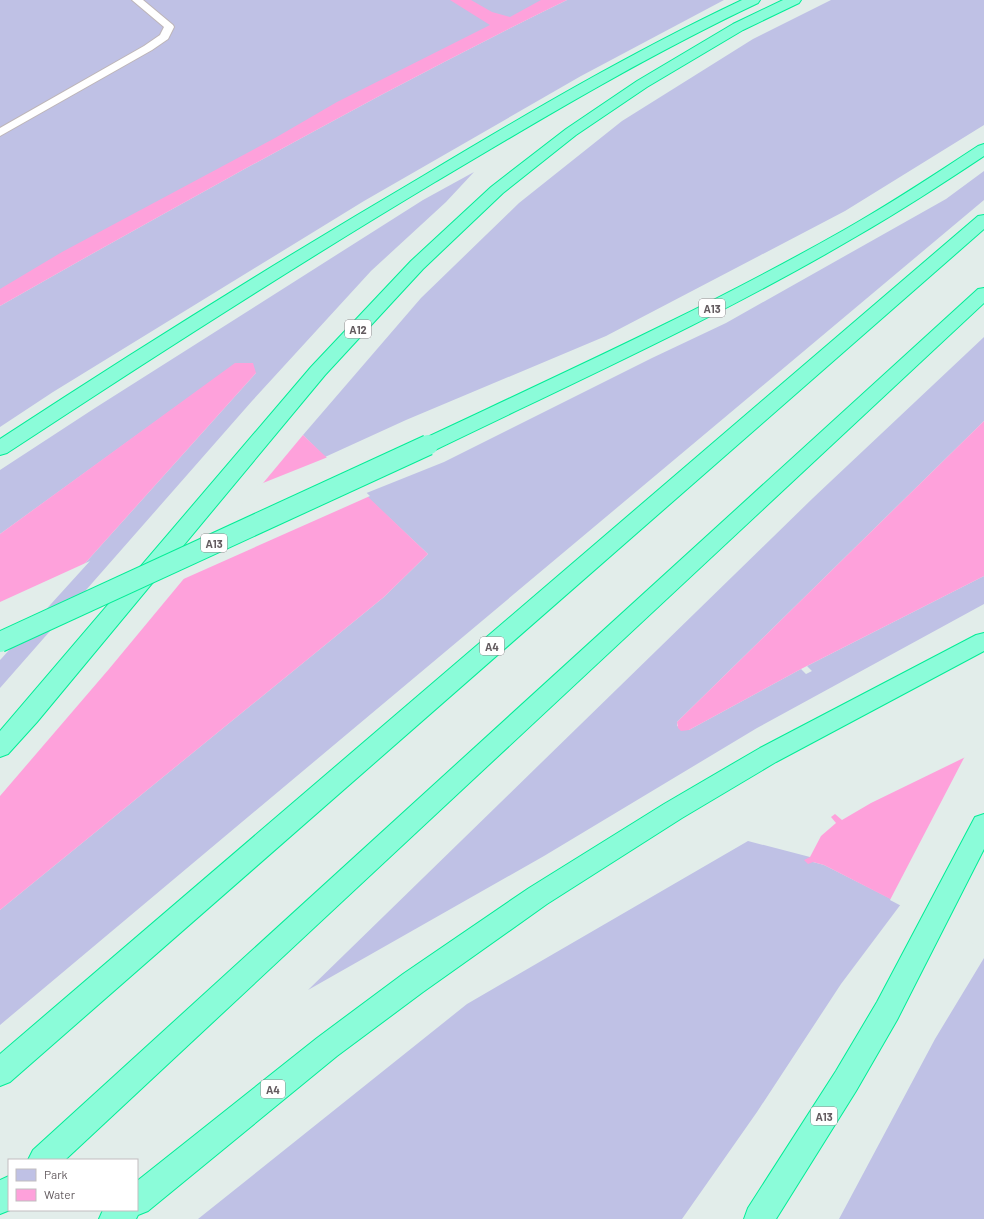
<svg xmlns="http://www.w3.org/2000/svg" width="984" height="1219" font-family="Barlow,sans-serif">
<rect width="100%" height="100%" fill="#e2edea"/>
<path fill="#bfc1e5" d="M 0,0 L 553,0 L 0,299 Z
M 567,0 L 724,0 L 581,76 L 364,201 L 53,392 L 0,427 L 0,306 C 77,262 154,219 232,176 C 343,115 454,55 567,0 Z
M 831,0 L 984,0 L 984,125 L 845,211 L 606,336 L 406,420 L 325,457 L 303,435 L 421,298 L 519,203 L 622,121 L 753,39 Z
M 984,171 L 984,200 L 0,1025 L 0,910 L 384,597 L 428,554 L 364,494 L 444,462 L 652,358 L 726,323 L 946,199 Z
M 474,172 L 446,202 L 371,271 L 252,401 L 0,688 L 0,658 L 256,373 L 235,364 L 0,534 L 0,470 L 95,408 L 423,200 Z
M 984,337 L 984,421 L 677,722 L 677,726 L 689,730 L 801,669 L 806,674 L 812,671 L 807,666 L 984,576 L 984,604 L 757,728 L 544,856 L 308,990 L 813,498 Z
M 748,841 L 810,857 L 813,862 L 824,865 L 901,904 L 841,984 L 757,1112 L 682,1219 L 198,1219 L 467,1004 Z
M 984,958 L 984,1219 L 839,1219 L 935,1039 Z"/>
<path fill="#fea1db" d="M 450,0 L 471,0 L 492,12 L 510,17 L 541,0 L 567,0 C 454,55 343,115 232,176 C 154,219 77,262 0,306 L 0,289 L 62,252 L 275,138 L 337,102 L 490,25 Z
M 235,363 L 253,363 L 256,373 L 0,658 L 0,534 Z
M 984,421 L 984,576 L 801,669 L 689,730 L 681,731 L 678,728 L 677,722 Z
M 303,435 L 428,554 L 384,597 L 0,910 L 0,796 L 109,669 Z
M 984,748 L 984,947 L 824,865 L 813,862 L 808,864 L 804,860 L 810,857 L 821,836 L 836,823 L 831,817 L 835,814 L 842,820 L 871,803 Z"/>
<path fill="#e2edea" d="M 328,457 L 370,496 L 179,581 L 258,485 Z
M 90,561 L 1,659 L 0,660 L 0,602 Z
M 984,746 L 984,947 L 983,949 L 890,900 L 965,756 Z"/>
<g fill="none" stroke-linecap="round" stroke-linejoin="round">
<defs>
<path id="lane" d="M 132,0 L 143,0 L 173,25 L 174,27 L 168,39 L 152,50 L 0,136 L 0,128 L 144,46 L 160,35 L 164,27 Z"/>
<path id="highway" d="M 742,0 L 760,0 L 758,3 C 646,56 541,119 435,182 C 290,269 148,360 7,453 L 0,455 L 0,439 C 139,348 280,260 423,176 C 528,113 632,52 742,0 Z
M 783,0 L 801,0 L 799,3 L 743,30 L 647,87 L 576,135 L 503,193 L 423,269 L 325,375 L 37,722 L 8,754 L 0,757 L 0,731 L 311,367 L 411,261 L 491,187 L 566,129 L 637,81 L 733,24 Z
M 984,144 L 984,156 C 942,184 900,211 857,236 C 721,316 577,381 435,450 L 428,452 L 421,450 L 418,445 L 421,440 C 563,373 707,308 844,230 C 890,204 934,175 978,146 Z
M 984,215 L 984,229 L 10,1082 L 0,1086 L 0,1054 L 978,216 Z
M 984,288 L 984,303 L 65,1160 L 28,1160 L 33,1150 L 978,289 Z
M 984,633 L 984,651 L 776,762 L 682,818 L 547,904 L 423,992 L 337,1056 L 148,1211 L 138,1215 L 136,1219 L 99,1219 L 103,1210 L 137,1210 L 137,1181 L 317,1038 L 403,974 L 529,888 L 664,804 L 760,748 L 976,635 Z
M 984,814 L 984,849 L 897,1020 L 856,1091 L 776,1219 L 744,1219 L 748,1208 L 836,1071 L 877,1002 L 975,817 Z
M 9,1176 L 10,1210 L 0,1214 L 0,1180 Z"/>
</defs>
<use href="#lane" stroke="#bdb5b8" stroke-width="2"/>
<use href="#highway" stroke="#02ed96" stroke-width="2"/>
<use href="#lane" fill="#fff" fill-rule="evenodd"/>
<use href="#highway" fill="#8bfcd9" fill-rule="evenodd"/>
<defs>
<path id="highway-bridge" d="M 0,642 L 428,445"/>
</defs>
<use href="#highway-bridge" stroke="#02ed96" stroke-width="22" stroke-linecap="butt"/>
<use href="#highway-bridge" stroke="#8bfcd9" stroke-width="20"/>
</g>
<g text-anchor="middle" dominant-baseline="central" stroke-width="3" stroke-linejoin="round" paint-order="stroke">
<g fill="#fff" stroke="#928c8f" stroke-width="1">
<rect x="699" y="299" width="26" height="18" rx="3"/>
<rect x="345" y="320" width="26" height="18" rx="3"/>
<rect x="201" y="534" width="26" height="18" rx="3"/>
<rect x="480" y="637" width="24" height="18" rx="3"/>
<rect x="261" y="1080" width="24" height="18" rx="3"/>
<rect x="811" y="1107" width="26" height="18" rx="3"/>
</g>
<g font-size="11" font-weight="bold" fill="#635b5f">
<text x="712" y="308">A13</text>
<text x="358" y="329">A12</text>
<text x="214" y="543">A13</text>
<text x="492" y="646">A4</text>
<text x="273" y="1089">A4</text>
<text x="824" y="1116">A13</text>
</g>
</g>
<rect x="8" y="1159" width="130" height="52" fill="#ffffff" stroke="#c1bdbf"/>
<rect x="16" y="1169" width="20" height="12" fill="#bfc1e5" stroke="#c1bdbf"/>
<text x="44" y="1179" font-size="12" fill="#635b5f">Park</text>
<rect x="16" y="1189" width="20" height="12" fill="#fea1db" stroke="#c1bdbf"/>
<text x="44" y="1199" font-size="12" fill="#635b5f">Water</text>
</svg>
